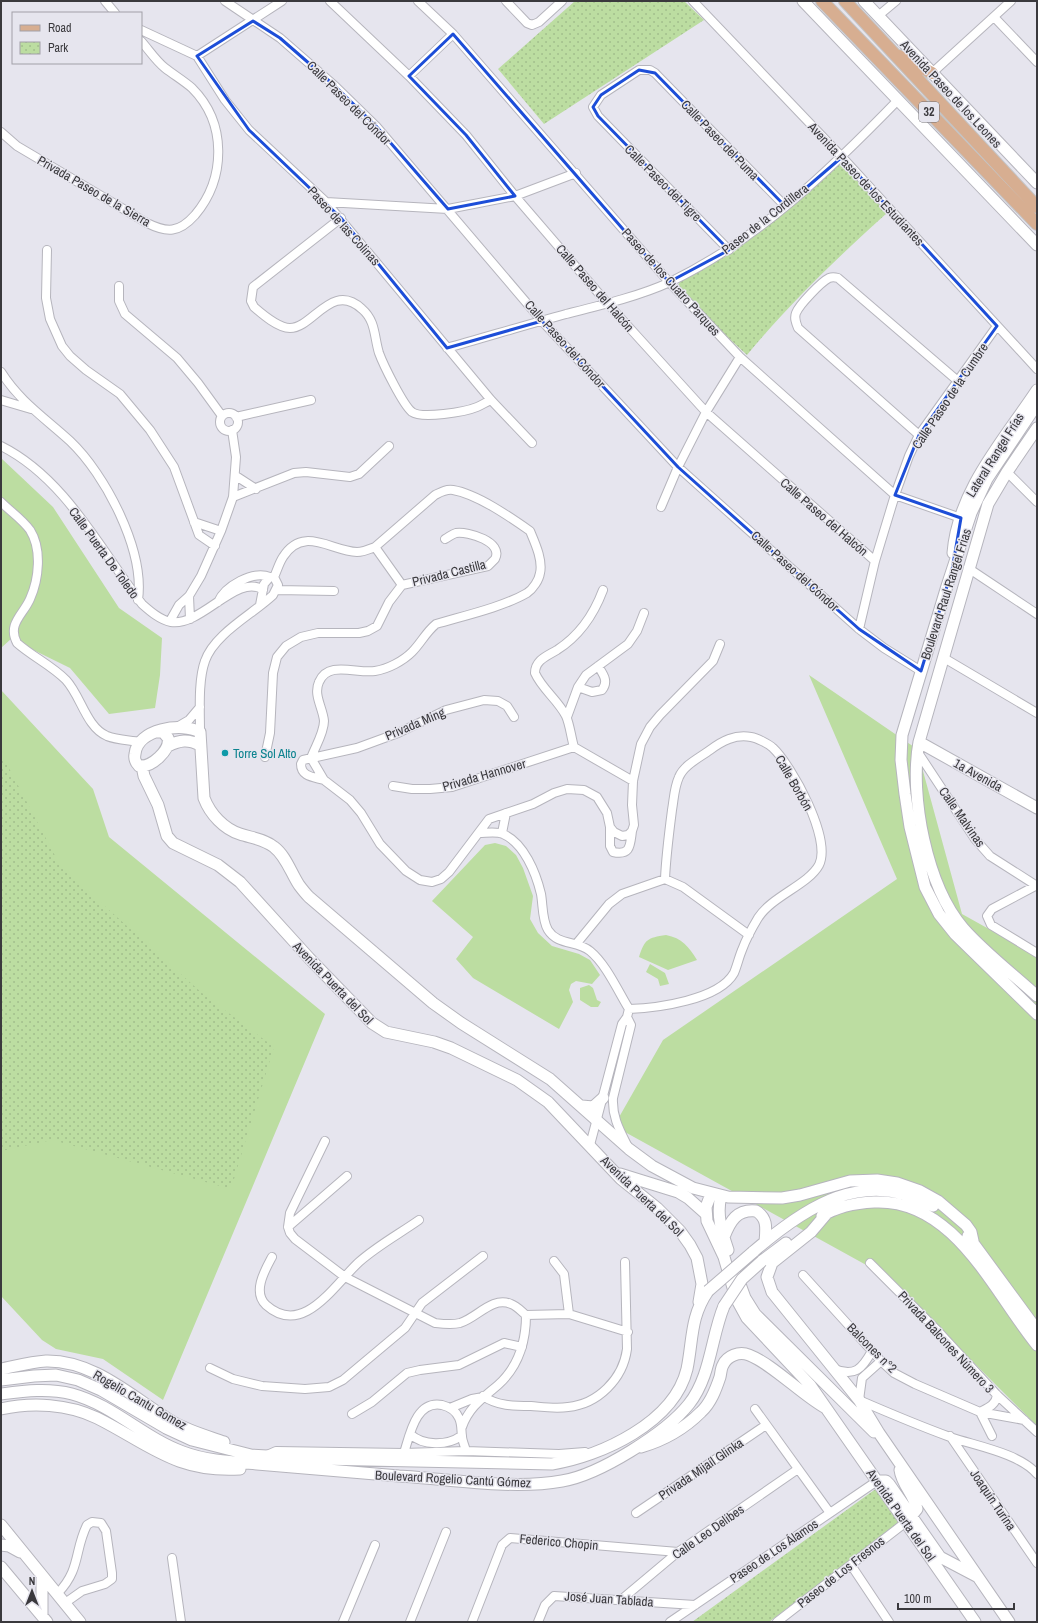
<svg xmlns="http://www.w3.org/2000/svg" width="1038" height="1623" font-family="'Archivo Narrow',sans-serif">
<defs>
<pattern id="park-dots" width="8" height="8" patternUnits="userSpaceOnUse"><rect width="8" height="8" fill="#bcdda1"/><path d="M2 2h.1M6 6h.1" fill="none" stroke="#a2be8c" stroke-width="1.8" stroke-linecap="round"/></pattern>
</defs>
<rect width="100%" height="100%" fill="#e6e5ee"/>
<path fill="#bcdda1" d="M 1,458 L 53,507 L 119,608 L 162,638 L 160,675 L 155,708 L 109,714 L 70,668 L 11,639 L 1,648 Z
M 809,675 L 917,749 L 962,914 L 1037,956 L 1037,1426 L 888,1277 L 614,1126 L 663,1040 L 897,879 Z
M 1,690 L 93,789 L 109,837 L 325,1014 L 163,1400 L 103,1359 L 56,1349 L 42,1340 L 1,1296 Z
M 495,843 L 506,846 L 516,855 L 523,868 L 533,896 L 530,919 L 538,933 L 552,946 L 579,954 L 590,960 L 600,975 L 592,984 L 576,981 L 571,984 L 569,990 L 573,1002 L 559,1029 L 473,978 L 456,959 L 473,937 L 432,901 L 485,845 Z
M 666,935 C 682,938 689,947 697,960 L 668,970 L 639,957 C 645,939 647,938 666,935 Z
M 650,964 L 665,973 L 669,984 L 660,986 L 658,979 L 646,972 Z
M 589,985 L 593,988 L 597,1000 L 601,1002 L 598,1007 L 591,1007 L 580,1000 L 580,988 Z"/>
<path fill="url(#park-dots)" d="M 575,1 L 684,1 L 704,20 L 544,124 L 498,69 Z
M 837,165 L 844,165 L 887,213 C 836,259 791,302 747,355 L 712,323 L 678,285 L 681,280 L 734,252 L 788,209 Z
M 1,753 L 61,867 L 202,993 L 274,1047 L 231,1189 L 52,1140 L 1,1151 Z
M 877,1488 L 901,1523 L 769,1622 L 692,1622 Z"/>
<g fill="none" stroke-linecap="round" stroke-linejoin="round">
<defs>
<path id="street" d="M 105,1 L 115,13
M 225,1 L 280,38 L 335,86 L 376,126 L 542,321 L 678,467 L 859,629 L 884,648 L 921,671
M 330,1 L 409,76 L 466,135 L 515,196 L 607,303 L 706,412 L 875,561
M 418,1 L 453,34 L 669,282 L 740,357 L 895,495 L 961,518
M 506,1 L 527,23 L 532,25 L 539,22 L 562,1
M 693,1 L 842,157 L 1037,369
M 878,16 L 896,1
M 994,17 L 1037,62
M 141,30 L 197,56 L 225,100 L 249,130 L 326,202 L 491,400 L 532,443
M 197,56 L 282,1
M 932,73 L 1011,1
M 409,76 L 453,34
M 1,132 L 17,146 L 147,223 C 167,233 179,233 195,215 C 226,178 227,123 192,88 C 184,81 174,75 165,68 C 156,61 149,50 141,41
M 326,202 L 448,209 L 515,196 L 576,173
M 341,218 L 253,287 L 251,301 L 254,307 C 262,314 278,328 290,328 C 313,328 332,281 362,309 C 376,321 374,337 379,353 C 383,364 403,405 412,412 C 422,419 465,412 477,407 C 482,405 486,402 491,400
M 47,250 L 46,298 L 50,319 L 62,346 L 70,356 L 86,370 L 120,394 L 150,430 L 174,467 L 199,535 L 215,546
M 729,250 L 598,116 L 593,107 L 601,95 L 639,70 L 650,70 L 655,73 L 785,206
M 119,286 L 119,301 L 125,314 L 177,358 L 198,383 L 222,416
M 447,348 C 486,337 526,325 566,314 C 598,306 640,296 670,282 C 759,239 830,170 898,100
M 1,372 C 20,402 45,418 70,441 C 105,474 145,550 138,600
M 1,400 L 31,409
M220 422a9 9 0 1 1 18 0a9 9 0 1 1-18 0Z
M 236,417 L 311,400
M 919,435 L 798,328 C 796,323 794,318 796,313 C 799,305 821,282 829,278 C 832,277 834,277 838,278 L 959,382
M 1,446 C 65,478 100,549 142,604 C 150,611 160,620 171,622 C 201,627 238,572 263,590
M 1007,472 L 1037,502
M 236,476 L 256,489
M 233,497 L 294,473 L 306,472 L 350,477 L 359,474 L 389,446
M 1,502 C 10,511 22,519 30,530 C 42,549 39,579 30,599 C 23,615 7,624 17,643 C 33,657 51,665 66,680 C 81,696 86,727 107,736 C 117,740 129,740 140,742
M 661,507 L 678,467 L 706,412 L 740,357
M 194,522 L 221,531
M 375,547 L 402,585
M 968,568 L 1037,614
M 274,577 C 277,571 279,563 283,557 C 303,525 331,551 357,552 C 363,552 370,549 375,547 L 435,495 C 441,492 446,489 453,490 C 477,494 510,517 530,531 C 535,543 543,560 540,573 C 539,580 533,589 527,593 C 503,607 463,616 436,624 C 426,632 421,643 412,652 C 403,661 388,669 375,671 C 357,674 328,660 319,682 C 313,695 323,708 324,721 C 324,733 315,747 311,758
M 277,590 L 334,591
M 603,590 C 594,614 579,636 557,650 C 547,656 535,660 535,673 C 542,689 558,700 566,716 C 570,725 571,737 574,747 L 633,781
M 189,596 L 190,619
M 218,602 C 225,586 253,570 270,577
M 260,605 L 264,584 L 270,577 L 274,577
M 170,621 L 179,605 L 189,596 L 201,576 L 221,531 L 233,497 L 236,457 L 232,430
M 859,629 L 875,561 L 895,495 L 909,456 L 919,435 L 997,326
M 944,658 L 1037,713
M 578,687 L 592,692 L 602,690 C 609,681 603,674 598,666
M 567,717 L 578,687 L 586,675 L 628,644 L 637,631 L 644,613
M 177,727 L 189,720 L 200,707
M 200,732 C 200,711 198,680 205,661 C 214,634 253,614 273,595 L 278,585 L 274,577
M 917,751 L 975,839 L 990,856 L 1037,886
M 265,757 L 270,733 L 273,673 L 277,657 L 286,646 L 301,637 L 318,633 L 359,633 L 368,631 L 377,626 L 389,602 L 402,585 L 488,566 C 490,564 493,561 495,559 C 504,542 468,531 456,533 C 452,534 449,537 445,539
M 311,758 L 324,780 L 350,800 L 361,813 L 380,844 L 406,871 L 420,880 L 432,882 L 441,879 L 449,872 L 489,819 L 533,804 L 554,793 L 567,789 L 584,790 L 597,797 L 607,813 L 610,827 L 614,832 L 622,836 L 628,835 L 632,831 L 634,825 L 632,805 L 633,781 L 641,744 L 650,727 L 660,715 L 713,661 L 720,644
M 324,780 C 314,777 301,777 301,764 L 303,760 L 357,748 L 398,733 L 446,710 L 484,700 L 498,701 L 507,706 L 514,717
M 393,786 L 412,789 L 430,789 L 452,787 L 574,747
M 610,827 L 610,846 L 613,852 C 631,856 630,845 632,831
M 479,833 C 486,833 497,831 503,834 C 524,843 536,873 541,894 C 543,905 542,920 548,930 C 558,946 577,940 590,951 C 606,964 618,991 629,1009 L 627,1017 L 622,1024 L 590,1145
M 502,833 L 506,813
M 665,879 L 683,887 L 749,935
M 1037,885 L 992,909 L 987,916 L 991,925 L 1037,953
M 577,943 L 609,904 L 622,894 L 665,879
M 629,1009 C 657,1008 719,1000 734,973 C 737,966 739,957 742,950 C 746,939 752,928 758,918 C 772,896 808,885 819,865 C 832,839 792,766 773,748 C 769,744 757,738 751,737 C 735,734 722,741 710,750 C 699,758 684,765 679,777 C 674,788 674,799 672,810 C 669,833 666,856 665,879
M 325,1141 L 290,1213 L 288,1227 L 290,1233 L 295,1239 L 345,1277 L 435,1323 C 444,1324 452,1325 460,1323 C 477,1318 492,1296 511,1304 C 517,1306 522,1312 526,1315
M 627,1145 C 619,1129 612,1116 613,1098 L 631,1025 L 627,1017
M 288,1227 L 347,1176
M 272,1257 C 265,1270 252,1292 266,1305 C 303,1338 334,1285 359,1262 C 377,1246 399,1234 419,1220
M 554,1261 L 564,1274 L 569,1314
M 870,1263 L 936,1329 L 997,1395 L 1037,1432
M 803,1275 L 881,1361 L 894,1373 L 915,1384 L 980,1412 L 1024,1420
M 526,1315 L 569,1314 L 628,1332
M 881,1361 L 862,1378 L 859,1400 C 889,1413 920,1426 950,1437 C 976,1446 1019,1453 1037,1474
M 210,1368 L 233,1379 L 262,1386 L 305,1389 L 329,1387 L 343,1380 L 405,1328 L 422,1303 L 483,1256
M 834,1369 C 855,1377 862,1369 872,1351
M 483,1396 C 497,1406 514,1406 531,1406 C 543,1407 556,1409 568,1407 C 598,1404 623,1379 627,1349 L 625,1262
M 450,1408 L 472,1399 L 483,1397
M 755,1409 L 830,1513
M 352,1414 L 372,1402 L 407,1373 L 420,1370 L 459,1365 L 504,1343 L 522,1347
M 462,1427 C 469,1407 483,1398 498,1385 C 518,1367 526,1341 526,1315
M 410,1434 C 423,1446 447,1446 461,1436
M 950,1436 L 1037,1563
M 992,1436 L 980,1412 C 988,1408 996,1405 997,1395
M 404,1453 C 410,1434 416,1400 442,1405 C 450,1407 456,1411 459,1418 C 462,1424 461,1430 462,1436 C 462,1441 465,1446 466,1451
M 267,1455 L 276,1451 L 404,1453 L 466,1451 L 559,1454 L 585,1452
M 636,1513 L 766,1425
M 172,1558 L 181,1622
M 851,1565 L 889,1622
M 58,1593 C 81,1569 74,1551 87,1525 L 92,1522 L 101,1523 L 106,1531 L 112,1573 L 112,1579 L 105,1584 L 82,1591 L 65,1603
M 622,1599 L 678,1552 L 798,1469
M 343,1622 L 375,1545
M 410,1622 L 446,1532
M 472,1622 L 502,1545 L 510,1538 L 678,1552
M 538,1622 L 545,1605 L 554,1596 L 695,1605
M 670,1622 L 877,1481
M 777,1622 L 906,1522"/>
<path id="secondary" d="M 803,1 L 1037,245
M 864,1 L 1037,183
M 1037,404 L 987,479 L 971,513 L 947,586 L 902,735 L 901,760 L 905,794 L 910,827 L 925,887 L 939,914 L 955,934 L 1037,1014
M 1037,428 L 1007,472 L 988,504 L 919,742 C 909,796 927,886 963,928 C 985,953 1013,974 1037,996
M 953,553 C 958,490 1004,440 1037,390
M 159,732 L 163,732 L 168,738 C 171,750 151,768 139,766 C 135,762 134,759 135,754 C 137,729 182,722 200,732 L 204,798 C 210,814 224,829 240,834 C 252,838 264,839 274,847 C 286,856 291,873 299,885 C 302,889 305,893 309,897 L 433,1003 L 461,1023 L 550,1079 L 629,1149 L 652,1166 L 693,1188 L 728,1197 L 782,1198 L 800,1195 L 850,1181 L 877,1180 L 897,1183 L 920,1191 L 938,1201 L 966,1225 L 971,1232 L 973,1241
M 919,742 L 1037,808
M 168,746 C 180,740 188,739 200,745
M 142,766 L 144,776 L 158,805 L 167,836 L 173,843 L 218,865 L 240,882 L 309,958 L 372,1023 L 386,1032 L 434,1042 L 451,1048 L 517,1080 L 548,1102 L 621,1179 L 657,1208 L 680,1231 L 690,1245 L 697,1258 L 702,1284 L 699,1302
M 582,1106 L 593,1107 L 603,1098
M 620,1174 L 678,1192 L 688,1198 L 706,1214
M 711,1194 L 706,1207 L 707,1221 L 724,1257 L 736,1298 L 747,1318 L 810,1385 L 975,1622
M 721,1196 C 716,1215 722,1232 728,1250
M 828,1212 L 811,1232 L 772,1263 L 767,1277 L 772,1292 L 859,1400 L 879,1433 L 1009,1622
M 822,1216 C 838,1206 855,1203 874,1202 C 954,1198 993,1291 1037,1345
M 968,1236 L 1037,1330
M 724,1237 C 730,1221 737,1209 756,1211 C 768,1218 766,1229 765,1242
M 753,1252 C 805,1207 864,1167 933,1206
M 762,1261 L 786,1243
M 737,1276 L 745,1298 L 755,1314 L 874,1432
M 1,1369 C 16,1366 31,1362 46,1361 C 95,1360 134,1399 173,1422 C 189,1431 207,1436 224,1442
M 1,1380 L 34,1376 L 56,1375 L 78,1380 L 101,1390 L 166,1428 L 192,1440 L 251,1455 L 320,1459 L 552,1464 C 601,1456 674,1423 687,1369 C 693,1340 690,1317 708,1291
M 1,1394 C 25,1391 48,1388 72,1394 C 113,1405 144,1438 183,1452 C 207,1461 232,1462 257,1464 C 304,1468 352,1472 399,1476 C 449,1479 513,1490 562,1481 C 599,1475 666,1433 689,1404 C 711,1376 711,1337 724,1306
M 1,1409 C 32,1402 68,1404 97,1418 C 149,1444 176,1473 240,1469
M 641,1447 C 665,1440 684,1429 701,1412 C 711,1403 716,1389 720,1377 C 721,1373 721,1368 723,1365 C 727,1356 739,1351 749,1355 C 772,1364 800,1393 824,1407
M 900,1470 C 902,1485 914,1494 917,1509 L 907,1521
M 877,1481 L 886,1481 L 889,1484 L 940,1557 L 978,1577
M 1,1525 L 80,1622
M 1,1545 L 9,1546 L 20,1552
M 1,1567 L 47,1622
M 42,1615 L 42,1576"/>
<path id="primary" d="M 822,1 L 1037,224
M 845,1 L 1037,207
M 899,56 L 932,73"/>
</defs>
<use href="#street" stroke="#b6b5bd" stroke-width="10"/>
<use href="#secondary" stroke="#b6b5bd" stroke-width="13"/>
<use href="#primary" stroke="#c4c4c5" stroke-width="14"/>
<use href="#street" stroke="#fff" stroke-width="8"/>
<use href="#secondary" stroke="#fff" stroke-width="11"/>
<use href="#primary" stroke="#d7ae91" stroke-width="12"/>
<defs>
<path id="secondary-bridge" d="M 708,1291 L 753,1252
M 724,1306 L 742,1279 L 762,1261"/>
</defs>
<use href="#secondary-bridge" stroke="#b6b5bd" stroke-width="13" stroke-linecap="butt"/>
<use href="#secondary-bridge" stroke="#fff" stroke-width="11"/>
</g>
<path fill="none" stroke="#1d4ed8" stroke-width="3" stroke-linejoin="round" d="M 253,21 L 280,38 L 335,86 L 376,126 L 448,209 L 515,196 L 466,135 L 409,76 L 453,34 L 669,282 L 729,250 L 598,116 L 593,107 L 601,95 L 639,70 L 655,73 L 785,206 L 842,157 L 997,326 L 919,435 L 895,495 L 961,518 L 952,570 L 921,671 L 859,629 L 678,467 L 542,321 L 447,348 L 341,218 L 249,130 L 197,56 Z"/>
<circle fill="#0f9aa8" stroke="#e6e5ee" stroke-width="1.5" cx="225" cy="753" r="4"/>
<g text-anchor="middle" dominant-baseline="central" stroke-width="3" stroke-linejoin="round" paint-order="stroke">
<rect fill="#e6e5ee" stroke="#6e6d72" stroke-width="1" x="919" y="102" width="20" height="20" rx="3"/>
<g font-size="12" font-weight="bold" fill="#3a393d">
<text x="929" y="112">32</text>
</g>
<g font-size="13" fill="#3a393d" stroke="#e6e5ee">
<text transform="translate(951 94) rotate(47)">Avenida Paseo de los Leones</text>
<text transform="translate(349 103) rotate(45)">Calle Paseo del Cóndor</text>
<text transform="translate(720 140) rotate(46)">Calle Paseo del Puma</text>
<text transform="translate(663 183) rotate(45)">Calle Paseo del Tigre</text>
<text transform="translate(866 184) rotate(47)">Avenida Paseo de los Estudiantes</text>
<text transform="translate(94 191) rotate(30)">Privada Paseo de la Sierra</text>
<text transform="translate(765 219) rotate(-38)">Paseo de la Cordillera</text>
<text transform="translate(344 226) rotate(48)">Paseo de las Colinas</text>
<text transform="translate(671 282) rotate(48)">Paseo de los Cuatro Parques</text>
<text transform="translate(595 288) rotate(49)">Calle Paseo del Halcón</text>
<text transform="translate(565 344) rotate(48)">Calle Paseo del Cóndor</text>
<text transform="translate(950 396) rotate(-56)">Calle Paseo de la Cumbre</text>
<text transform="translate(995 455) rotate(-58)">Lateral Rangel Frías</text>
<text transform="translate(824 517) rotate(41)">Calle Paseo del Halcón</text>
<text transform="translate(104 553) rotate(54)">Calle Puerta De Toledo</text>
<text transform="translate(795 571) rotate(42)">Calle Paseo del Cóndor</text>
<text transform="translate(449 573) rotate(-14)">Privada Castilla</text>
<text transform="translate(946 594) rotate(-72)">Boulevard Raul Rangel Frias</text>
<text transform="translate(415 724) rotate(-23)">Privada Ming</text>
<text transform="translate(484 775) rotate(-16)">Privada Hannover</text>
<text transform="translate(978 775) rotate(29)">1a Avenida</text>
<text transform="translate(794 783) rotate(60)">Calle Borbón</text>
<text transform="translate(962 817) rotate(55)">Calle Malvinas</text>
<text transform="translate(333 983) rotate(46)">Avenida Puerta del Sol</text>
<text transform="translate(642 1196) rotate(44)">Avenida Puerta del Sol</text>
<text transform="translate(946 1342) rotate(47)">Privada Balcones Número 3</text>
<text transform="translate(872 1348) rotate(45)">Balcones n°2</text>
<text transform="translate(140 1400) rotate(30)">Rogelio Cantu Gomez</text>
<text transform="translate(701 1469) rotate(-34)">Privada Mijaíl Glinka</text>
<text transform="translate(453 1479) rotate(3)">Boulevard Rogelio Cantú Gómez</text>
<text transform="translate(993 1500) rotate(56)">Joaquín Turína</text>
<text transform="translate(901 1515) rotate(55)">Avenida Puerta del Sol</text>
<text transform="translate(708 1532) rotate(-35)">Calle Leo Delibes</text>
<text transform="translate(559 1542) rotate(5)">Federico Chopin</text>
<text transform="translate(774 1551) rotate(-34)">Paseo de Los Álamos</text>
<text transform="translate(841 1572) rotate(-38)">Paseo de Los Fresnos</text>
<text transform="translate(609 1599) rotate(4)">José Juan Tablada</text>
</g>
<g font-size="13" fill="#0d838f" stroke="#e6e5ee" text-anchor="start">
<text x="233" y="753">Torre Sol Alto</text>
</g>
</g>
<rect width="1038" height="1623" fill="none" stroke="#3a393d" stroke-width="4"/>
<rect x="12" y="12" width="130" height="52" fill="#e6e5ee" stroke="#a1a0a7"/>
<rect x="20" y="25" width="20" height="6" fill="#d7ae91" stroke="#a1a0a7"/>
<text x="48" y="32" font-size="12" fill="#3a393d">Road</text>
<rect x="20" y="42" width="20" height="12" fill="url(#park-dots)" stroke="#a1a0a7"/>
<text x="48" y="52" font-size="12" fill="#3a393d">Park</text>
<g transform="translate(32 1591)" stroke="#e6e5ee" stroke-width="3" paint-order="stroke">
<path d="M0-3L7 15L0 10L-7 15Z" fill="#3a393d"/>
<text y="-6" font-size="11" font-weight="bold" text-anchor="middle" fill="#3a393d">N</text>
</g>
<path d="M898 1603v6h116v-6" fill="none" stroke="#3a393d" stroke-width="2"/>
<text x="904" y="1603" font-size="12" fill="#3a393d" stroke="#e6e5ee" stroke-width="3" paint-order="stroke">100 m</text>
</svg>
